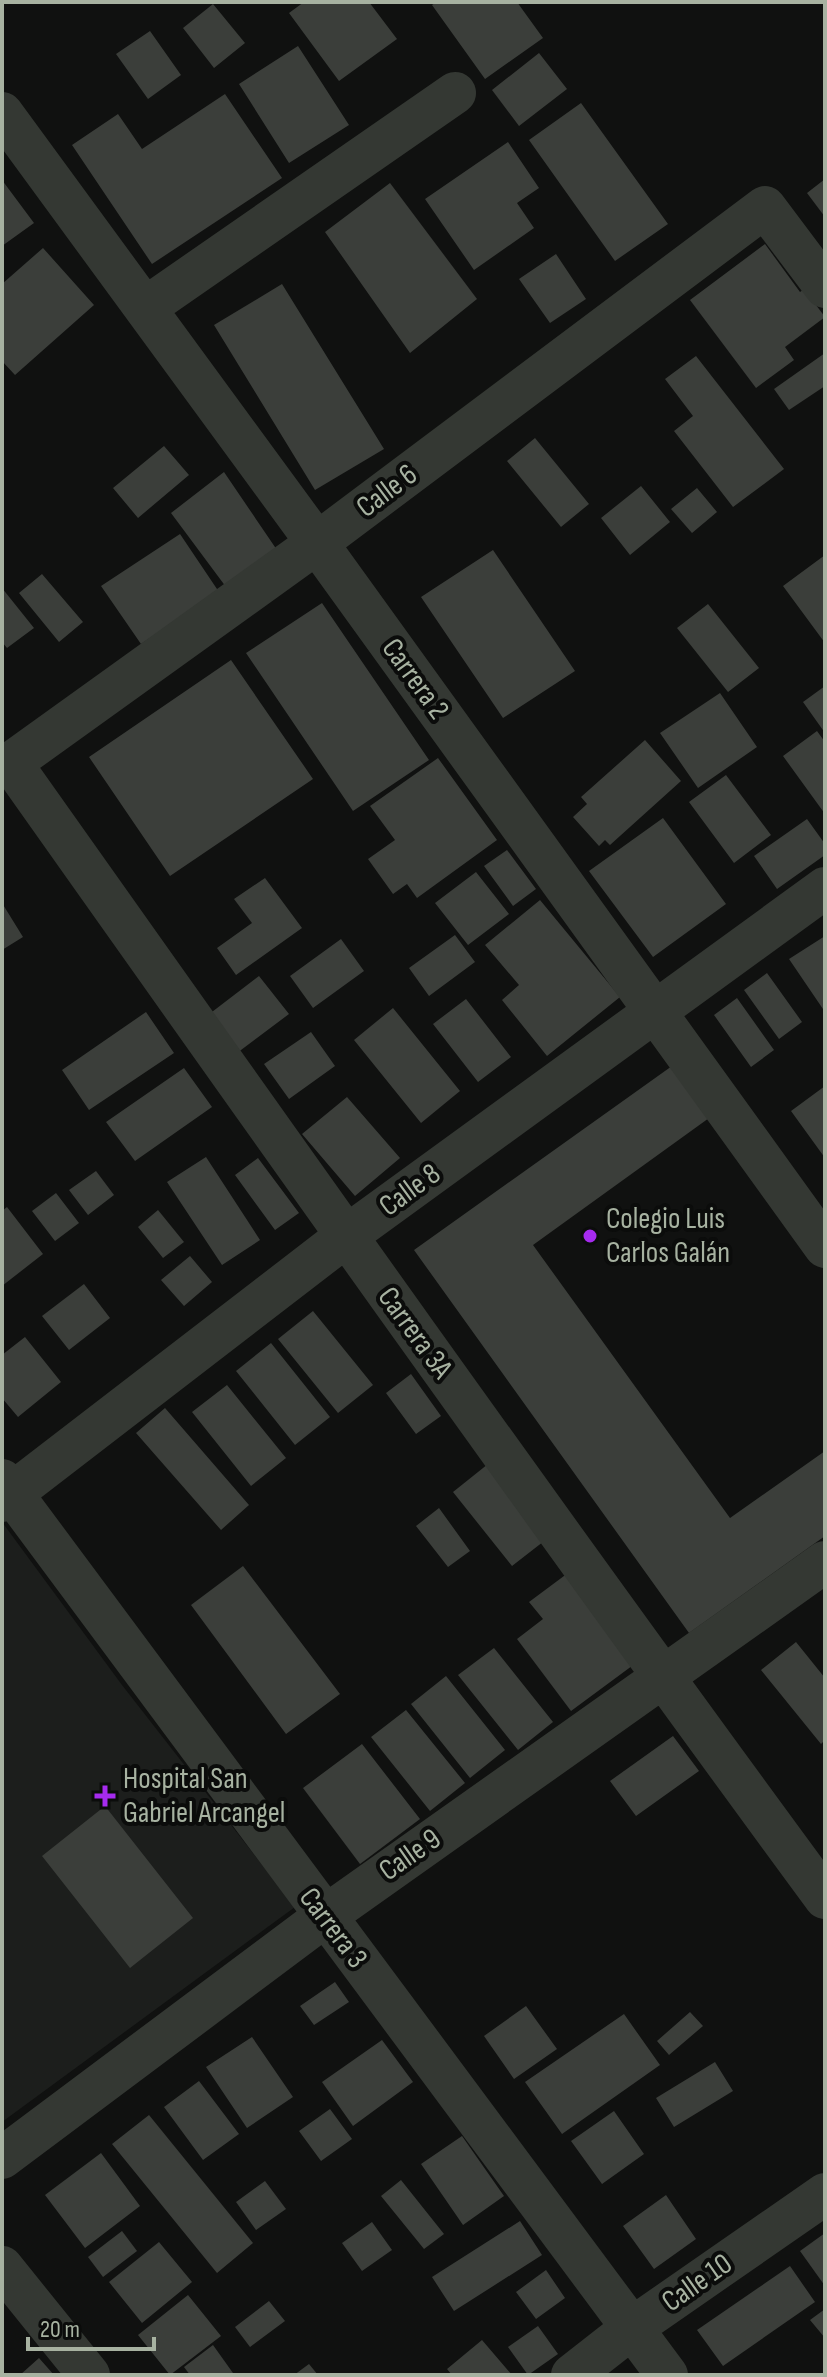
<svg xmlns="http://www.w3.org/2000/svg" width="827" height="2377" font-family="'Sofia Sans Condensed',sans-serif">
<rect width="100%" height="100%" fill="#101110"/>
<path fill="#1c1e1c" d="M 2,1522 L 122,1685 L 295,1907 L 2,2122 Z"/>
<path fill="#3b3e3a" d="M 304,2 L 369,2 L 397,39 L 339,81 L 289,13 Z
M 436,2 L 517,2 L 543,38 L 485,79 L 432,5 Z
M 213,4 L 245,43 L 214,68 L 183,28 Z
M 150,31 L 181,75 L 148,99 L 116,54 Z
M 298,46 L 349,125 L 289,163 L 239,84 Z
M 539,53 L 567,89 L 519,126 L 492,90 Z
M 225,94 L 282,178 L 152,264 L 72,145 L 118,114 L 142,149 Z
M 581,103 L 668,224 L 615,261 L 529,140 Z
M 508,142 L 539,188 L 517,203 L 534,228 L 474,270 L 425,199 Z
M 825,179 L 825,217 L 807,193 Z
M 2,180 L 34,223 L 2,246 Z
M 390,183 L 477,299 L 410,353 L 325,232 Z
M 765,244 L 800,292 L 804,289 L 825,317 L 785,347 L 794,360 L 756,388 L 690,300 Z
M 43,248 L 94,305 L 15,375 L 2,361 L 2,284 Z
M 556,254 L 586,299 L 550,323 L 519,279 Z
M 282,284 L 384,449 L 315,490 L 214,325 Z
M 825,353 L 825,386 L 789,410 L 774,389 Z
M 696,356 L 784,469 L 733,507 L 674,431 L 693,416 L 665,379 Z
M 535,438 L 589,504 L 561,527 L 507,461 Z
M 164,446 L 189,475 L 138,518 L 113,488 Z
M 224,472 L 277,550 L 226,587 L 171,513 Z
M 641,486 L 670,522 L 630,555 L 601,518 Z
M 697,488 L 717,512 L 692,533 L 671,509 Z
M 180,534 L 219,592 L 141,644 L 101,586 Z
M 493,550 L 575,671 L 503,718 L 421,597 Z
M 825,555 L 825,643 L 783,586 Z
M 42,574 L 83,622 L 59,642 L 19,593 Z
M 2,588 L 34,628 L 7,648 L 2,642 Z
M 322,603 L 429,760 L 353,811 L 246,653 Z
M 708,604 L 759,668 L 728,692 L 677,628 Z
M 231,660 L 313,779 L 170,876 L 89,757 Z
M 825,686 L 825,733 L 803,702 Z
M 720,693 L 757,747 L 698,788 L 660,733 Z
M 817,731 L 825,742 L 825,814 L 783,756 Z
M 645,740 L 681,781 L 610,845 L 605,840 L 599,846 L 573,817 L 587,804 L 581,797 Z
M 438,758 L 497,840 L 417,898 L 407,884 L 393,894 L 368,859 L 395,840 L 370,806 Z
M 726,775 L 771,835 L 734,863 L 689,802 Z
M 663,818 L 726,904 L 653,957 L 589,871 Z
M 807,819 L 825,844 L 825,855 L 777,889 L 754,856 Z
M 507,850 L 536,889 L 513,906 L 484,866 Z
M 476,872 L 509,914 L 468,945 L 435,903 Z
M 265,878 L 302,928 L 236,975 L 217,948 L 252,923 L 234,899 Z
M 540,900 L 620,997 L 547,1056 L 502,1000 L 519,985 L 485,945 Z
M 2,903 L 23,937 L 2,950 Z
M 455,935 L 475,962 L 429,996 L 409,968 Z
M 825,936 L 825,1012 L 789,959 Z
M 341,939 L 364,971 L 313,1008 L 290,976 Z
M 767,973 L 802,1022 L 779,1039 L 744,990 Z
M 259,976 L 289,1014 L 237,1053 L 208,1015 Z
M 737,998 L 774,1050 L 751,1067 L 714,1015 Z
M 466,999 L 511,1057 L 478,1082 L 433,1024 Z
M 393,1008 L 460,1091 L 421,1123 L 354,1040 Z
M 146,1012 L 174,1053 L 89,1110 L 62,1070 Z
M 311,1032 L 335,1066 L 289,1099 L 264,1064 Z
M 679,1061 L 716,1113 L 533,1245 L 730,1518 L 825,1451 L 825,1536 L 689,1633 L 414,1250 Z
M 184,1068 L 212,1107 L 135,1161 L 106,1122 Z
M 825,1086 L 825,1158 L 791,1111 Z
M 347,1097 L 400,1158 L 355,1196 L 302,1134 Z
M 206,1157 L 260,1240 L 222,1265 L 167,1182 Z
M 258,1158 L 299,1213 L 275,1230 L 235,1175 Z
M 96,1171 L 114,1195 L 88,1215 L 69,1190 Z
M 56,1193 L 79,1223 L 55,1241 L 32,1211 Z
M 7,1207 L 43,1254 L 2,1286 L 2,1211 Z
M 158,1210 L 184,1242 L 163,1258 L 138,1227 Z
M 190,1256 L 212,1282 L 184,1306 L 161,1280 Z
M 84,1284 L 110,1318 L 69,1350 L 42,1316 Z
M 313,1311 L 373,1385 L 338,1413 L 278,1339 Z
M 25,1337 L 61,1382 L 18,1417 L 2,1398 L 2,1355 Z
M 271,1343 L 330,1417 L 295,1445 L 236,1371 Z
M 411,1374 L 441,1416 L 416,1434 L 386,1393 Z
M 227,1385 L 286,1458 L 251,1486 L 192,1412 Z
M 165,1408 L 249,1505 L 221,1530 L 136,1433 Z
M 488,1464 L 548,1538 L 512,1566 L 453,1492 Z
M 439,1508 L 470,1551 L 448,1567 L 416,1526 Z
M 243,1566 L 340,1694 L 286,1734 L 191,1605 Z
M 572,1570 L 640,1660 L 571,1711 L 517,1639 L 543,1619 L 529,1602 Z
M 796,1642 L 825,1678 L 825,1740 L 821,1744 L 761,1670 Z
M 494,1648 L 553,1722 L 518,1750 L 458,1675 Z
M 446,1676 L 505,1750 L 470,1778 L 411,1704 Z
M 406,1710 L 465,1783 L 430,1811 L 371,1737 Z
M 673,1736 L 699,1771 L 636,1816 L 610,1781 Z
M 362,1744 L 420,1819 L 360,1864 L 303,1788 Z
M 105,1806 L 193,1918 L 130,1968 L 42,1856 Z
M 335,1982 L 349,2002 L 314,2025 L 300,2006 Z
M 526,2006 L 557,2049 L 514,2079 L 484,2036 Z
M 690,2012 L 703,2026 L 669,2055 L 657,2041 Z
M 624,2014 L 660,2065 L 562,2134 L 525,2082 Z
M 252,2037 L 293,2097 L 247,2128 L 206,2067 Z
M 382,2040 L 413,2082 L 353,2126 L 322,2082 Z
M 715,2062 L 733,2091 L 674,2127 L 656,2098 Z
M 199,2081 L 239,2134 L 203,2160 L 164,2107 Z
M 330,2109 L 352,2139 L 321,2161 L 299,2131 Z
M 614,2111 L 644,2154 L 602,2184 L 571,2141 Z
M 149,2115 L 253,2243 L 217,2273 L 112,2144 Z
M 462,2136 L 504,2196 L 463,2225 L 421,2164 Z
M 101,2153 L 140,2206 L 85,2248 L 45,2195 Z
M 401,2180 L 444,2234 L 424,2249 L 381,2196 Z
M 265,2181 L 286,2209 L 256,2230 L 236,2202 Z
M 666,2195 L 696,2239 L 654,2269 L 623,2226 Z
M 520,2221 L 542,2255 L 454,2311 L 432,2277 Z
M 372,2222 L 392,2250 L 362,2271 L 342,2243 Z
M 122,2231 L 137,2251 L 103,2277 L 88,2257 Z
M 825,2233 L 825,2286 L 800,2251 Z
M 159,2242 L 192,2282 L 142,2323 L 109,2282 Z
M 790,2266 L 815,2302 L 723,2366 L 697,2330 Z
M 546,2270 L 565,2298 L 536,2319 L 516,2292 Z
M 188,2295 L 221,2336 L 170,2375 L 138,2335 Z
M 269,2301 L 285,2321 L 250,2347 L 235,2327 Z
M 825,2309 L 825,2338 L 810,2320 Z
M 538,2326 L 558,2354 L 528,2375 L 508,2347 Z
M 482,2340 L 512,2375 L 452,2375 L 447,2369 Z
M 213,2345 L 233,2373 L 190,2375 L 184,2367 Z
M 39,2358 L 54,2375 L 20,2375 Z
M 309,2364 L 318,2375 L 294,2375 Z"/>
<g fill="none" stroke-linecap="round" stroke-linejoin="round">
<path stroke="#343833" stroke-width="42" d="M 2,113 L 317,543 L 825,1247
M 145,308 L 455,93
M 11,763 C 280,1143 549,1523 825,1898
M 2,765 L 11,763 L 317,543 L 765,207 L 825,287
M 2,1480 L 667,2375
M 2,1501 L 345,1237 L 825,888
M 2,2158 L 324,1917 L 825,1562
M 2,2267 L 89,2375
M 572,2375 L 632,2328 L 825,2194"/>
</g>
<g fill="#a62bef" stroke="#0b0c0b" stroke-width="3">
<circle cx="590" cy="1236" r="8"/>
<path d="M101 1784h8v8h8v8h-8v8h-8v-8h-8v-8h8z"/>
</g>
<g text-anchor="middle" dominant-baseline="central" stroke-width="8" stroke-linejoin="round" paint-order="stroke">
<g font-size="30" fill="#a7b2a1" stroke="#0b0c0b">
<text transform="translate(387 491) rotate(-37)">Calle 6</text>
<text transform="translate(415 679) rotate(54)">Carrera 2</text>
<text transform="translate(410 1190) rotate(-36)">Calle 8</text>
<text transform="translate(415 1333) rotate(54)">Carrera 3A</text>
<text transform="translate(410 1855) rotate(-35)">Calle 9</text>
<text transform="translate(333 1928) rotate(53)">Carrera 3</text>
<text transform="translate(697 2283) rotate(-35)">Calle 10</text>
</g>
<g font-size="30" fill="#a7b2a1" stroke="#0b0c0b" text-anchor="start">
<text x="606" y="1219">Colegio Luis<tspan x="606" dy="34">Carlos Galán</tspan></text>
<text x="123" y="1779">Hospital San<tspan x="123" dy="34">Gabriel Arcangel</tspan></text>
</g>
</g>
<rect width="827" height="2377" fill="none" stroke="#a7b2a1" stroke-width="8"/>
<path d="M28 2337v12h126v-12" fill="none" stroke="#a7b2a1" stroke-width="4"/>
<text x="40" y="2337" font-size="24" fill="#a7b2a1" stroke="#0b0c0b" stroke-width="6" paint-order="stroke">20 m</text>
</svg>
